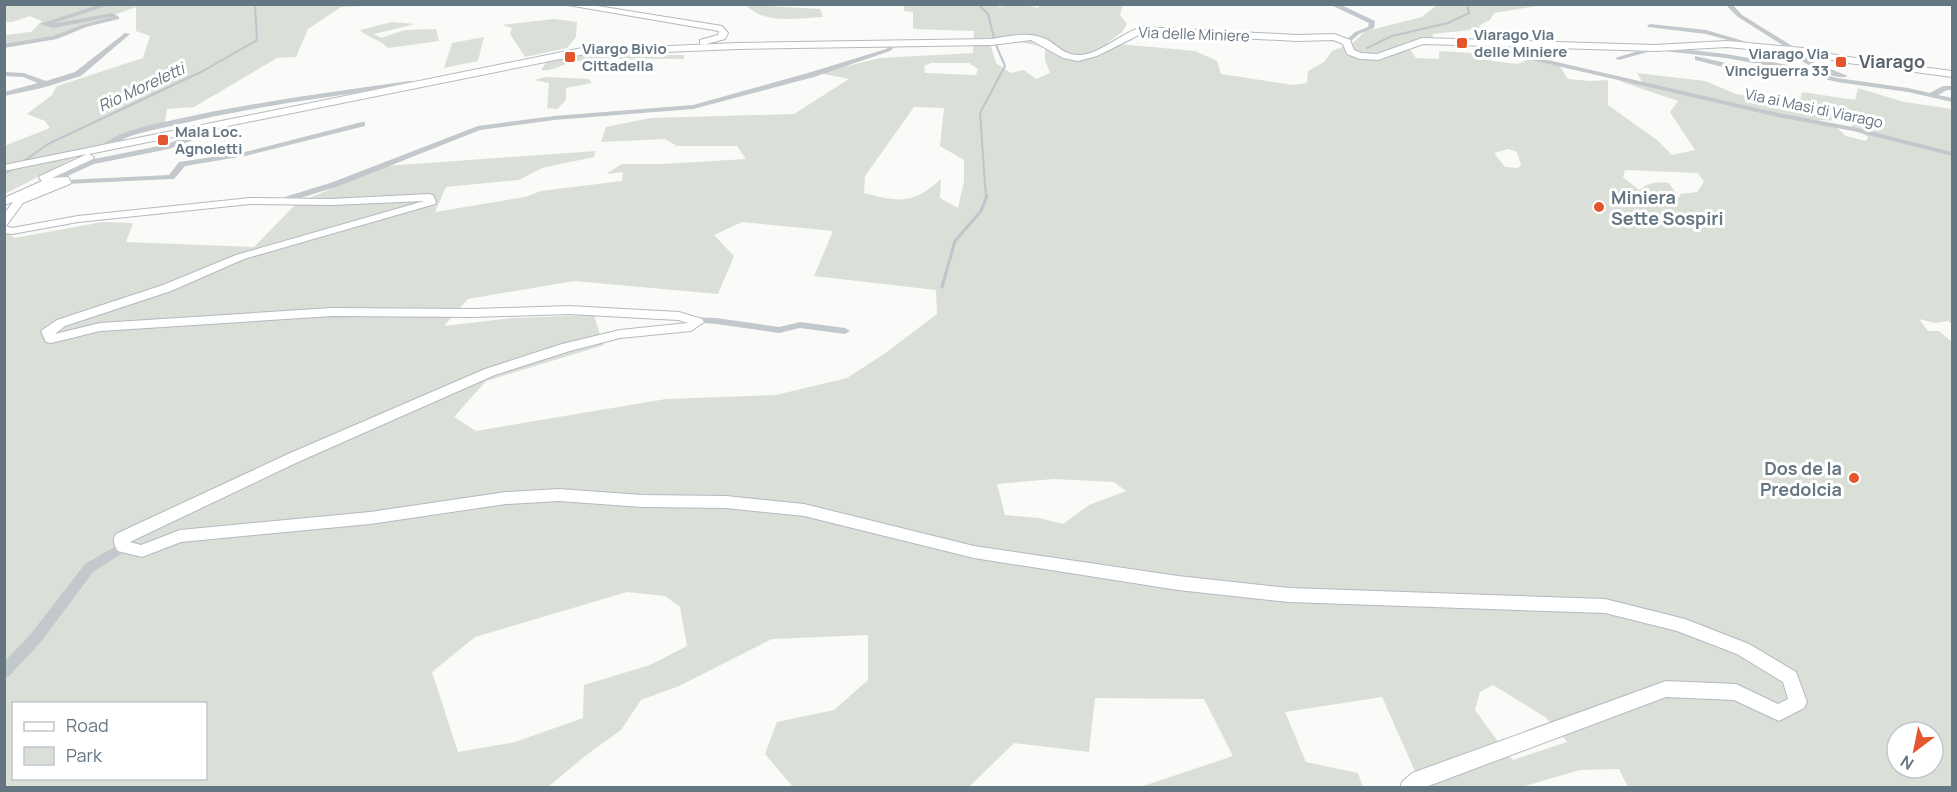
<svg xmlns="http://www.w3.org/2000/svg" width="1957" height="792" font-family="Manrope,sans-serif">
<rect width="100%" height="100%" fill="#fafaf8"/>
<path fill="#dadfd7" fill-rule="evenodd" d="M 105,4 L 385,5 L 341,7 L 308,29 L 296,57 L 277,58 L 194,107 L 167,109 L 165,122 L 97,146 L 5,194 L 4,146 L 50,128 L 45,121 L 27,114 L 52,95 L 57,86 L 143,58 L 150,36 L 136,31 L 136,7 L 53,37 L 5,45 L 5,35 L 31,32 L 42,21 L 30,16 L 12,22 L 5,22 L 5,5 Z
M 997,4 L 998,7 L 1021,4 L 1038,8 L 1041,4 L 1123,5 L 1120,15 L 1127,24 L 1122,32 L 1107,43 L 1195,51 L 1217,61 L 1221,74 L 1293,85 L 1307,83 L 1308,71 L 1324,62 L 1332,51 L 1352,43 L 1366,31 L 1422,17 L 1437,5 L 1542,5 L 1494,13 L 1490,20 L 1480,25 L 1479,29 L 1433,34 L 1432,39 L 1405,42 L 1416,58 L 1439,59 L 1439,51 L 1487,54 L 1492,61 L 1518,64 L 1529,59 L 1559,65 L 1568,79 L 1590,81 L 1608,80 L 1608,105 L 1657,140 L 1672,155 L 1695,150 L 1670,112 L 1678,101 L 1619,81 L 1643,83 L 1637,73 L 1705,81 L 1736,94 L 1799,104 L 1802,92 L 1855,100 L 1858,88 L 1904,102 L 1952,109 L 1952,324 L 1948,321 L 1935,323 L 1919,319 L 1928,331 L 1939,331 L 1952,342 L 1952,787 L 1628,787 L 1619,769 L 1580,770 L 1521,787 L 1421,787 L 1506,752 L 1513,760 L 1567,742 L 1559,732 L 1667,691 L 1736,694 L 1780,715 L 1800,703 L 1792,676 L 1744,648 L 1605,604 L 1289,593 L 1023,557 L 805,509 L 560,494 L 227,529 L 143,549 L 123,538 L 491,373 L 602,340 L 604,345 L 486,381 L 454,417 L 476,431 L 666,399 L 776,395 L 847,378 L 884,354 L 937,314 L 936,290 L 814,276 L 833,231 L 742,222 L 714,235 L 734,256 L 718,294 L 574,281 L 468,299 L 456,312 L 385,311 L 101,326 L 52,338 L 49,331 L 241,258 L 427,205 L 430,196 L 302,201 L 386,166 L 595,151 L 594,157 L 542,168 L 519,180 L 446,187 L 435,212 L 525,197 L 541,191 L 622,181 L 623,172 L 606,174 L 622,164 L 663,164 L 746,159 L 737,146 L 677,146 L 665,139 L 601,142 L 606,127 L 650,118 L 794,114 L 849,79 L 819,73 L 880,58 L 973,53 L 974,31 L 913,29 L 913,12 L 904,11 L 904,5 ZM 1005,37 C 1018,45 1032,41 1045,49 L 1045,60 L 1050,73 L 1036,79 L 1024,70 L 1011,73 L 996,63 L 989,40 ZM 931,63 L 969,63 L 978,69 L 976,75 L 925,73 L 924,66 ZM 914,107 L 944,108 L 940,146 L 964,160 L 964,181 L 958,208 L 940,198 L 941,179 C 912,205 900,202 864,193 L 865,176 ZM 1845,111 L 1854,114 L 1858,123 L 1851,126 L 1868,137 L 1866,141 L 1846,136 L 1837,128 L 1818,123 L 1819,120 L 1841,121 L 1841,116 ZM 1509,149 L 1517,152 L 1521,165 L 1518,168 L 1505,167 L 1494,153 ZM 1625,170 L 1698,173 L 1704,182 L 1697,192 L 1680,194 L 1679,198 L 1669,183 C 1657,181 1648,183 1639,190 L 1623,177 ZM 1054,479 L 1114,482 L 1126,491 L 1089,505 L 1063,524 L 1039,518 L 1005,515 L 997,484 ZM 1897,732 L 1933,732 L 1933,768 L 1897,768 Z
M 746,5 L 820,9 L 823,17 C 797,18 765,25 746,5 Z
M 554,19 L 577,22 L 576,37 L 567,48 L 525,57 L 510,34 L 512,28 L 502,25 Z
M 392,22 L 415,24 L 374,34 L 381,38 L 405,30 L 436,29 L 439,41 L 388,48 C 380,39 369,39 360,30 Z
M 484,37 L 478,61 L 444,68 L 452,43 Z
M 573,55 L 684,55 L 684,59 C 648,59 613,58 577,61 C 564,63 553,72 541,70 L 547,61 Z
M 546,77 L 589,79 L 592,83 L 566,88 L 566,100 L 557,109 L 547,108 L 549,83 L 534,80 Z
M 428,198 L 429,202 L 349,223 L 60,323 L 50,340 L 100,328 L 268,317 L 454,314 L 444,326 L 513,318 L 594,315 L 601,338 L 527,358 L 119,538 L 141,553 L 180,537 L 559,496 L 804,512 L 894,533 L 1178,584 L 1606,607 L 1679,625 L 1788,677 L 1796,701 L 1778,711 L 1736,691 L 1665,687 L 1555,728 L 1545,717 L 1493,685 L 1480,692 L 1475,710 L 1502,747 L 1417,776 L 1382,697 L 1285,712 L 1306,762 L 1358,773 L 1363,787 L 1147,788 L 1140,787 L 1233,756 L 1204,699 L 1095,698 L 1089,752 L 1014,743 L 969,787 L 793,787 L 765,754 L 777,722 L 834,710 L 868,680 L 868,635 L 772,639 L 679,686 L 641,700 L 621,730 L 585,756 L 548,787 L 5,787 L 4,228 L 14,238 L 103,222 L 133,223 L 126,242 L 254,247 L 297,203 ZM 627,592 L 665,596 L 680,607 L 687,646 L 650,665 L 584,685 L 583,718 L 515,742 L 458,752 L 432,672 L 475,637 ZM 14,704 L 206,704 L 206,778 L 14,778 Z"/>
<g fill="none" stroke-linecap="round" stroke-linejoin="round">
<path stroke="#bbc7cb" stroke-width="2" d="M 978,4 L 988,14 L 994,38
M 1367,48 L 1392,36 L 1448,23 L 1469,13 L 1467,4
M 21,163 L 48,144 L 203,71 L 257,40 L 255,6 L 257,4
M 4,174 L 13,169
M 986,198 L 980,113 L 1005,66 L 996,45"/>
<path stroke="#bbc7cb" stroke-width="3" d="M 942,287 L 955,241 L 981,211 L 987,196"/>
<defs>
<path id="secondary" d="M 562,4 L 585,4 L 722,26 L 728,33 L 725,39 L 703,45 L 700,44 L 700,40 L 718,35 L 719,31 Z
M 1142,27 L 1297,35 L 1334,34 L 1350,40 L 1354,50 L 1361,53 L 1377,54 L 1422,38 L 1655,45 L 1727,41 L 1803,48 L 1841,56 L 1952,71 L 1952,77 L 1841,62 L 1803,54 L 1727,47 L 1655,51 L 1423,44 L 1378,60 L 1360,59 L 1347,54 L 1343,44 L 1333,40 L 1297,41 L 1143,33 L 1097,56 L 1078,61 L 1063,58 L 1031,40 L 991,45 L 737,49 L 594,55 L 590,53 L 89,154 L 94,157 L 93,159 L 52,178 L 68,177 L 71,182 L 70,184 L 23,203 L 6,226 L 12,228 L 78,216 L 250,198 L 331,199 L 429,194 L 433,195 L 436,202 L 435,204 L 244,259 L 171,291 L 65,326 L 55,334 L 100,323 L 332,308 L 473,309 L 569,306 L 679,312 L 702,319 L 704,322 L 691,331 L 620,338 L 570,351 L 495,375 L 298,462 L 130,542 L 141,545 L 180,530 L 370,512 L 506,492 L 559,489 L 642,495 L 726,496 L 804,504 L 974,546 L 1178,576 L 1289,588 L 1605,599 L 1685,619 L 1749,644 L 1796,672 L 1807,702 L 1804,708 L 1779,721 L 1734,700 L 1666,697 L 1423,788 L 1400,788 L 1402,782 L 1412,773 L 1666,681 L 1736,684 L 1778,704 L 1788,699 L 1783,682 L 1737,654 L 1677,631 L 1605,613 L 1289,602 L 1178,590 L 974,558 L 804,516 L 726,508 L 642,507 L 559,501 L 506,504 L 370,524 L 181,542 L 142,557 L 118,551 C 114,545 112,540 116,534 L 288,454 L 485,369 L 562,344 L 620,330 L 688,323 L 678,320 L 569,314 L 473,317 L 332,316 L 100,331 L 51,343 L 46,342 L 41,331 L 57,320 L 163,285 L 236,255 L 424,201 L 331,205 L 250,204 L 78,222 L 12,234 L 4,233 L 4,214 L 13,202 L 4,205 L 4,198 L 42,181 L 39,178 L 40,176 L 87,154 L 4,171 L 4,165 L 592,46 L 600,45 L 604,49 L 737,43 L 991,39 C 1009,36 1028,31 1046,39 C 1057,45 1065,56 1079,55 C 1099,55 1121,33 1142,27 Z"/>
</defs>
<use href="#secondary" stroke="#b3babf" stroke-width="2"/>
<path fill="#c3c8cc" fill-rule="evenodd" d="M 101,4 L 113,4 L 51,24 L 112,13 L 119,17 L 119,19 L 86,27 L 57,39 L 4,48 L 4,44 L 53,36 L 82,25 L 111,17 L 53,28 L 40,24 Z
M 1329,4 L 1339,4 L 1375,21 L 1374,28 L 1359,34 L 1349,43 L 1345,43 L 1345,41 L 1355,32 L 1368,27 L 1369,23 Z
M 1725,4 L 1732,4 L 1742,15 L 1797,49 L 1798,50 L 1796,52 L 1815,63 L 1848,76 C 1835,83 1798,59 1786,51 L 1785,50 L 1787,48 L 1738,17 Z
M 1650,24 L 1706,30 L 1764,47 L 1761,49 L 1706,34 L 1648,27 L 1647,26 Z
M 125,33 L 130,34 L 81,76 L 42,88 L 4,96 L 4,92 L 38,83 L 23,77 L 4,76 L 4,72 L 24,73 L 46,81 L 75,72 Z
M 1465,41 L 1778,113 L 1853,127 L 1952,152 L 1952,156 L 1853,131 L 1778,117 L 1463,44 L 1463,42 Z
M 894,43 L 897,45 L 890,51 L 814,77 L 693,109 L 554,120 L 480,130 L 339,186 L 281,204 L 275,204 L 274,202 L 275,200 L 333,182 L 478,126 L 554,116 L 693,105 L 808,73 L 886,49 Z
M 1655,46 L 1726,54 L 1788,65 L 1837,78 L 1908,88 L 1930,93 L 1943,86 L 1952,86 L 1952,90 L 1947,90 L 1938,95 L 1952,98 L 1952,102 L 1908,92 L 1837,82 L 1787,69 L 1726,58 L 1655,50 L 1619,60 L 1615,58 Z
M 1695,56 L 1761,71 L 1762,73 L 1755,75 L 1695,60 Z
M 409,81 L 425,81 L 429,83 L 425,85 L 409,85 C 329,97 249,107 171,126 C 154,130 133,133 118,142 C 112,146 106,151 98,151 L 97,149 C 118,130 151,125 178,119 C 254,102 332,92 409,81 Z
M 235,120 L 238,120 L 242,122 L 169,149 L 94,164 L 48,185 L 45,186 L 41,183 L 89,160 L 164,145 Z
M 362,122 L 365,122 L 365,126 L 245,156 L 185,166 L 174,179 L 171,179 L 66,184 L 62,182 L 66,180 L 169,175 L 179,162 L 245,152 Z
M 693,317 L 716,318 L 779,327 L 800,322 L 845,328 L 850,331 L 845,334 L 800,328 L 779,333 L 716,324 L 690,322 L 688,320 Z
M 123,542 L 127,544 L 129,547 L 127,550 L 93,572 L 40,643 L 9,676 L 4,678 L 4,662 L 30,635 L 85,564 Z"/>
<use href="#secondary" fill="#fff" fill-rule="evenodd"/>
</g>
<g fill="#e4572e" stroke="#fff" stroke-width="2">
<rect x="1456" y="37" width="12" height="12" rx="3"/>
<rect x="564" y="51" width="12" height="12" rx="3"/>
<rect x="1835" y="56" width="12" height="12" rx="3"/>
<rect x="157" y="134" width="12" height="12" rx="3"/>
<circle cx="1599" cy="207" r="6"/>
<circle cx="1854" cy="478" r="6"/>
</g>
<g text-anchor="middle" dominant-baseline="central" stroke-width="6" stroke-linejoin="round" paint-order="stroke">
<g font-size="15" fill="#657683" stroke="#fff">
<text transform="translate(1194 34) rotate(2)">Via delle Miniere</text>
<text transform="translate(1814 108) rotate(12)">Via ai Masi di Viarago</text>
</g>
<g font-size="15" font-weight="bold" fill="#657683" stroke="#fff" text-anchor="start">
<text x="1474" y="34">Viarago Via<tspan x="1474" dy="17">delle Miniere</tspan></text>
<text x="582" y="48">Viargo Bivio<tspan x="582" dy="17">Cittadella</tspan></text>
<text x="1829" y="53" text-anchor="end">Viarago Via<tspan x="1829" dy="17">Vinciguerra 33</tspan></text>
<text x="175" y="131">Mala Loc.<tspan x="175" dy="17">Agnoletti</tspan></text>
</g>
<g font-size="16" font-style="italic" fill="#60757c" stroke="#fff">
<text transform="translate(141 87) rotate(-25)">Rio Moreletti</text>
</g>
<g font-size="18" font-weight="bold" fill="#57646e" stroke="#fff">
<text x="1892" y="61">Viarago</text>
</g>
<g font-size="18" font-weight="bold" fill="#657683" stroke="#fff" text-anchor="start">
<text x="1611" y="197">Miniera<tspan x="1611" dy="21">Sette Sospiri</tspan></text>
<text x="1842" y="468" text-anchor="end">Dos de la<tspan x="1842" dy="21">Predolcia</tspan></text>
</g>
</g>
<rect width="1957" height="792" fill="none" stroke="#657683" stroke-width="12"/>
<rect x="12" y="702" width="195" height="78" fill="#ffffff" stroke="#c1c8cd" stroke-width="1.5"/>
<rect x="24" y="722" width="30" height="9" fill="#ffffff" stroke="#c1c8cd" stroke-width="1.5"/>
<text x="66" y="732" font-size="18" fill="#657683">Road</text>
<rect x="24" y="747" width="30" height="18" fill="#dadfd7" stroke="#c1c8cd" stroke-width="1.5"/>
<text x="66" y="762" font-size="18" fill="#657683">Park</text>
<g transform="translate(1915 750) rotate(212)"><circle r="28" fill="#ffffff" stroke="#c1c8cd" stroke-width="1.5"/>
<path d="M0-4.5L10 22L0 15L-10 22Z" fill="#e4572e"/>
<text y="-9" font-size="16" font-weight="bold" text-anchor="middle" fill="#657683">N</text>
</g>
</svg>
